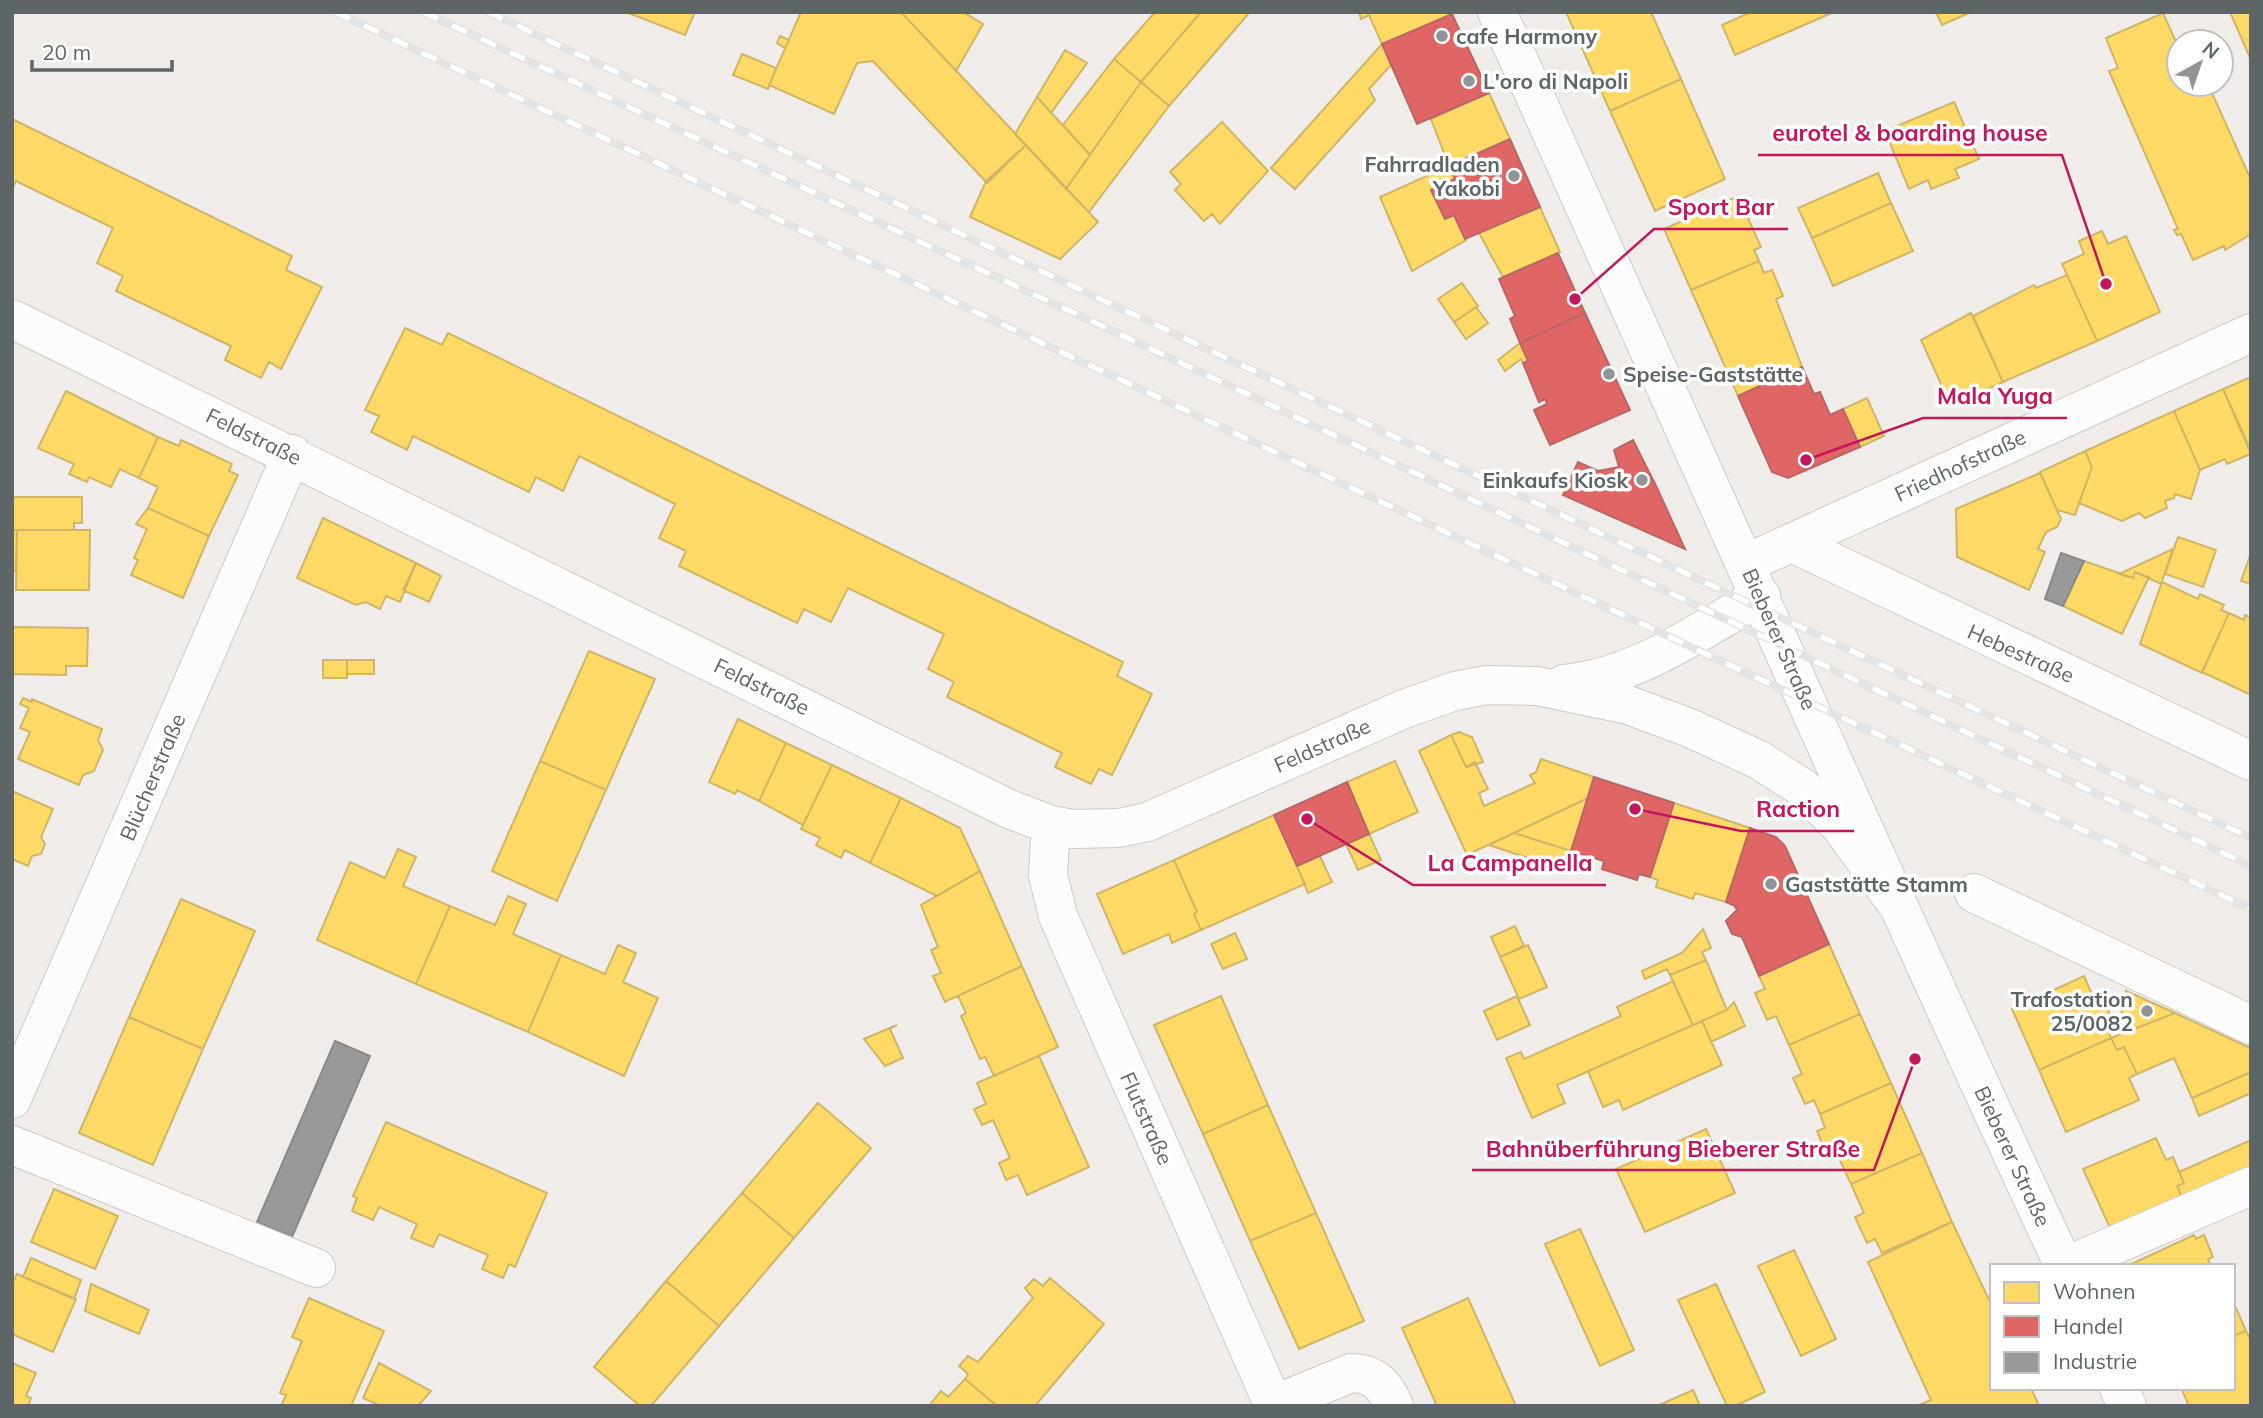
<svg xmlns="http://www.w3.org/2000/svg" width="2263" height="1418" font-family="Mulish,sans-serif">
<rect width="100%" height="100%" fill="#efece9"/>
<path fill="#ffd966" stroke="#cfb666" stroke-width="2" d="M 626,12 L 695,12 L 685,35 Z
M 801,12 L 901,12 L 1026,145 L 987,183 L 873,61 L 857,63 L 834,114 L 769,85 Z
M 901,12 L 963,12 L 983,24 L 956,71 Z
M 1155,12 L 1201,12 L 1141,82 L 1114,59 Z
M 1201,12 L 1250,12 L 1169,106 L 1141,82 Z
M 1359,12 L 1451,12 L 1452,14 L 1382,44 L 1369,15 L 1361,19 Z
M 1566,12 L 1651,12 L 1681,79 L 1610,111 Z
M 1751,12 L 1834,12 L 1735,55 L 1722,25 Z
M 1936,12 L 1971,12 L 1942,25 Z
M 2230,12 L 2251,12 L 2251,60 Z
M 2163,13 L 2176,42 L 2187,37 L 2190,42 L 2179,42 L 2179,84 L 2208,84 L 2251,180 L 2251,234 L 2225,250 L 2224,246 L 2193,260 L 2181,234 L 2177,235 L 2174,230 L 2178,229 L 2109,71 L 2118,68 L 2106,38 Z
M 780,36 L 789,40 L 785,48 L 777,43 Z
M 1382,44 L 1391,65 L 1369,89 L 1375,100 L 1295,189 L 1271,168 Z
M 1065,50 L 1087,63 L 1051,113 L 1037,97 Z
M 742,54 L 776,68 L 768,89 L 733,75 Z
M 1114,59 L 1141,82 L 1090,155 L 1063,125 Z
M 1681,79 L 1725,179 L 1655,211 L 1610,111 Z
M 1141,82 L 1169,106 L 1089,212 L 1066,189 Z
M 1489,93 L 1510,139 L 1449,166 L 1431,119 Z
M 1037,97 L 1090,155 L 1066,189 L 1015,134 Z
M 1954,102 L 1979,159 L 1955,169 L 1959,178 L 1931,189 L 1928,180 L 1909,189 L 1885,131 Z
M 12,119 L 292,256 L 286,270 L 322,287 L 281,369 L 269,362 L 261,378 L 225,360 L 231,346 L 116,291 L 123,276 L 97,263 L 113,228 L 16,181 L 12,189 Z
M 1222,122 L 1268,171 L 1220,224 L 1212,214 L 1204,221 L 1175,190 L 1181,184 L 1170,172 Z
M 1026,145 L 1098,222 L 1060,259 L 970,217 L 986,181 Z
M 1449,166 L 1455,179 L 1431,190 L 1445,219 L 1454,215 L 1466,240 L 1412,271 L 1380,197 Z
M 1878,173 L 1891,203 L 1812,238 L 1798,208 Z
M 1738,196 L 1761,247 L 1754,250 L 1759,261 L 1691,290 L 1664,229 Z
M 1891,203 L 1913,251 L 1833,286 L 1812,238 Z
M 1540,207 L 1560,252 L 1503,277 L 1479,233 Z
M 2102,231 L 2108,244 L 2126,236 L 2160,312 L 2097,341 L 2062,264 L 2084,254 L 2079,241 Z
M 1759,261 L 1764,273 L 1772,270 L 1783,296 L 1776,299 L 1802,367 L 1738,396 L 1691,290 Z
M 2067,275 L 2097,341 L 2003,382 L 1973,316 L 2034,285 L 2036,288 Z
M 1462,283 L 1478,306 L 1454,322 L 1438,299 Z
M 1476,307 L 1488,323 L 1466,339 L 1454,322 Z
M 1971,313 L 2003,382 L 1951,406 L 1921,340 Z
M 405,328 L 442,345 L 448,333 L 1123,662 L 1117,676 L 1152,694 L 1112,775 L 1099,769 L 1091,784 L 1055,767 L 1062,753 L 947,697 L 954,682 L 928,669 L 944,634 L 848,588 L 831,622 L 804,609 L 797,623 L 679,566 L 686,551 L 659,538 L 675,504 L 579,456 L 563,491 L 536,477 L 529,492 L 413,436 L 407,450 L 371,432 L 379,416 L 365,410 Z
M 1520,343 L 1528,361 L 1523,363 L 1521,359 L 1505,371 L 1498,360 Z
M 2251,377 L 2251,451 L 2223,389 Z
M 2223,389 L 2251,454 L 2227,464 L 2225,459 L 2200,470 L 2174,411 Z
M 66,391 L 158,437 L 139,478 L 120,469 L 111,487 L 89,477 L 87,482 L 69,474 L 74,464 L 38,448 Z
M 1867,398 L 1884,436 L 1860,447 L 1843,409 Z
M 2174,411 L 2200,470 L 2191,499 L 2175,494 L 2174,498 L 2165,501 L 2167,508 L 2145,518 L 2139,513 L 2122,521 L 2079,503 L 2092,467 L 2085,451 Z
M 158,437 L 179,446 L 181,440 L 232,464 L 229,471 L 238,475 L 209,536 L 148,508 L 158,487 L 139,478 Z
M 2085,451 L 2092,467 L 2075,515 L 2057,510 L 2040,472 Z
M 2040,473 L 2061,519 L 2057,527 L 2046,532 L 2038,549 L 2045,552 L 2029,590 L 1957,557 L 1956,509 Z
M 12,497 L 82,497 L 82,523 L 74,523 L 74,530 L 12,530 Z
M 148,508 L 209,536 L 183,598 L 131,575 L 138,560 L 134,558 L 147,529 L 136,524 Z
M 323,518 L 416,563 L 400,602 L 386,596 L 380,609 L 366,602 L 356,605 L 297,578 Z
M 12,530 L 17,530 L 16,571 L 12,571 Z
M 17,530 L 90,530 L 89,590 L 16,590 Z
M 2178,537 L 2216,550 L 2203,587 L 2165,574 Z
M 2173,549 L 2161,584 L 2135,572 L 2133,578 L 2119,574 Z
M 2251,553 L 2251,584 L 2241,581 Z
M 2084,561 L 2133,578 L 2135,572 L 2149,577 L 2122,634 L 2063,606 Z
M 416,563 L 441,576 L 429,602 L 403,590 Z
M 2162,582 L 2198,599 L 2200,594 L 2224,605 L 2221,610 L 2229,613 L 2202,673 L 2140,644 Z
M 2229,613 L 2244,620 L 2245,615 L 2251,618 L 2251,695 L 2202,672 Z
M 12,627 L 88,628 L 87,666 L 66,666 L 66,675 L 12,674 Z
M 589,651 L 655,679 L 606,790 L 540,761 Z
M 323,660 L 347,660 L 347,678 L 323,678 Z
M 347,660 L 374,660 L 374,674 L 347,674 Z
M 23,698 L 32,702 L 32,699 L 102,729 L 98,740 L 103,750 L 94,771 L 83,775 L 79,785 L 18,759 L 30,732 L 20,728 L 29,708 L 20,704 Z
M 738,719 L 786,743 L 759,801 L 737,790 L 735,794 L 709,782 Z
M 1459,732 L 1472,737 L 1483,762 L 1466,767 L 1451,735 Z
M 1451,735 L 1466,767 L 1475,762 L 1488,789 L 1479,793 L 1484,806 L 1535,783 L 1530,775 L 1536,772 L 1541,759 L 1594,777 L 1588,798 L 1467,855 L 1419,751 Z
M 786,743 L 832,765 L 803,825 L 759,801 Z
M 540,761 L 606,790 L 557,901 L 492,871 Z
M 1395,761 L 1418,812 L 1369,834 L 1347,782 Z
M 832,765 L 901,798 L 870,863 L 845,850 L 841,858 L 816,845 L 820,838 L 801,829 Z
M 12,791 L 53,809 L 41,837 L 45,844 L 41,854 L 32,856 L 28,866 L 12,859 Z
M 901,798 L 960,828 L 980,871 L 937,896 L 870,863 Z
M 1588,798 L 1571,851 L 1514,833 Z
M 1674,803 L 1750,828 L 1726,902 L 1695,893 L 1693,899 L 1656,887 L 1658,880 L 1650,877 Z
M 1274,815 L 1305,884 L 1201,930 L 1194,914 L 1197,912 L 1174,860 Z
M 1514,833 L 1571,851 L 1573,851 L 1558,868 L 1489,845 Z
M 1369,834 L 1381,860 L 1358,870 L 1346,844 Z
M 398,849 L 416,857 L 403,886 L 450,906 L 416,984 L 317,940 L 350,862 L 385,878 Z
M 1320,856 L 1332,882 L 1308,893 L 1297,866 Z
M 1174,860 L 1197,912 L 1194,914 L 1201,930 L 1172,943 L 1169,934 L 1123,954 L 1097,894 Z
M 980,871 L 1022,966 L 945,1002 L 933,976 L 941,973 L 931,950 L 938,947 L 921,905 Z
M 508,896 L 526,904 L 513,934 L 561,955 L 528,1032 L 416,984 L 450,906 L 495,925 Z
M 181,899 L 255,931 L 203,1049 L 129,1017 Z
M 1515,926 L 1524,946 L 1500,957 L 1491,937 Z
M 1703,929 L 1711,948 L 1702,952 L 1706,960 L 1670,975 L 1667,969 L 1645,979 L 1642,971 L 1682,953 Z
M 1235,933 L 1247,959 L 1223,969 L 1211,944 Z
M 1829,944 L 1860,1014 L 1789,1045 L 1776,1016 L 1767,1020 L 1755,993 L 1765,989 L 1759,976 Z
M 618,945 L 636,953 L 623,982 L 658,998 L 624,1076 L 528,1032 L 561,955 L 605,974 Z
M 1528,945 L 1547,987 L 1519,999 L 1500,957 Z
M 1706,960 L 1727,1010 L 1693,1025 L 1670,975 Z
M 1022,966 L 1058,1047 L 994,1076 L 985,1057 L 980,1059 L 961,1016 L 966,1013 L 958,996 Z
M 2084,976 L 2094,999 L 2102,995 L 2113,1022 L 2106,1026 L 2111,1038 L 2039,1070 L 2012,1009 Z
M 1673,981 L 1693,1025 L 1557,1085 L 1565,1103 L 1532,1118 L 1506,1058 L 1521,1052 L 1524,1059 L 1621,1016 L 1617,1007 Z
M 2126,991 L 2175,1013 L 2129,1031 L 2121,1010 Z
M 1221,996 L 1268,1105 L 1203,1134 L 1154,1025 Z
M 1517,996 L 1530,1025 L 1497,1040 L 1484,1011 Z
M 1734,1002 L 1745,1026 L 1711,1042 L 1702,1021 L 1727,1010 Z
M 2175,1013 L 2250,1048 L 2251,1072 L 2192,1098 L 2174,1058 L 2137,1074 L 2124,1047 L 2117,1050 L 2111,1038 Z
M 1860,1014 L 1891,1083 L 1820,1114 L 1814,1100 L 1805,1104 L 1793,1078 L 1802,1074 L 1789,1045 Z
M 129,1017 L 203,1049 L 153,1165 L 79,1133 Z
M 1702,1021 L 1722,1065 L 1623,1110 L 1619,1100 L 1603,1107 L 1588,1071 Z
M 897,1025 L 890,1029 L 903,1058 L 885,1066 L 864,1039 Z
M 2111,1038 L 2117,1050 L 2124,1047 L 2137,1074 L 2129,1078 L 2139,1100 L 2066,1132 L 2039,1070 Z
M 1039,1056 L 1089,1167 L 1027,1195 L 1018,1175 L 1006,1180 L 999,1163 L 1010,1158 L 993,1120 L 982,1125 L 974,1109 L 986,1104 L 977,1083 Z
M 2251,1072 L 2251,1093 L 2199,1116 L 2192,1098 Z
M 1891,1083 L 1922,1153 L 1851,1184 L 1838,1156 L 1829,1160 L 1817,1131 L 1825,1128 L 1820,1114 Z
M 818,1103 L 871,1148 L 794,1238 L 742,1193 Z
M 1268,1105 L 1316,1213 L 1250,1241 L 1203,1134 Z
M 386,1122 L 547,1193 L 515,1267 L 509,1264 L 503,1278 L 482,1269 L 488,1255 L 439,1234 L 433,1247 L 411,1238 L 417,1224 L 379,1207 L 373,1220 L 352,1211 L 357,1198 L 353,1196 Z
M 1706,1129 L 1735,1193 L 1645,1232 L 1616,1169 Z
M 2156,1138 L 2166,1160 L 2173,1157 L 2184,1183 L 2177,1186 L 2183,1200 L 2112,1232 L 2083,1169 Z
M 2251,1140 L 2251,1170 L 2183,1200 L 2177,1186 L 2184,1183 L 2179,1172 Z
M 1922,1153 L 1952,1222 L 1882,1253 L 1875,1239 L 1867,1243 L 1855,1217 L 1864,1213 L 1851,1184 Z
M 54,1189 L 118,1216 L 95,1269 L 31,1242 Z
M 742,1193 L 794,1238 L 719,1326 L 666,1281 Z
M 1316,1213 L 1364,1321 L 1299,1349 L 1250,1241 Z
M 1952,1222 L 1992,1306 L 1992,1388 L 2031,1388 L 2039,1406 L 1917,1406 L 1931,1400 L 1868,1262 Z
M 1580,1229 L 1634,1350 L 1600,1366 L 1545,1244 Z
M 2194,1235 L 2196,1239 L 2204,1235 L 2213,1257 L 2208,1259 L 2211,1266 L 2127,1266 Z
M 1794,1250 L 1836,1339 L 1801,1356 L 1758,1266 Z
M 31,1258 L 81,1280 L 74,1299 L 23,1277 Z
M 17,1274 L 76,1299 L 53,1352 L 12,1334 L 12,1284 Z
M 1050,1278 L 1104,1324 L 1035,1406 L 997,1406 L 965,1379 L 968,1374 L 959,1366 L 968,1356 L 978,1362 L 1033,1298 L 1025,1288 L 1034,1279 L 1043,1286 Z
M 666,1281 L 719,1326 L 651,1406 L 640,1406 L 594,1367 Z
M 91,1284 L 149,1310 L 139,1334 L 85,1311 Z
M 1716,1284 L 1765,1392 L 1735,1406 L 1727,1406 L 1678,1300 Z
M 309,1298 L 384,1331 L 351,1406 L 281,1406 L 286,1395 L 280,1393 L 302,1341 L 292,1337 Z
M 1468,1298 L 1516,1406 L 1437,1406 L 1402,1328 Z
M 2236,1308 L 2246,1331 L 2233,1336 L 2233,1309 Z
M 2246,1331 L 2251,1341 L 2251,1406 L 2189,1406 L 2181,1388 L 2233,1388 L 2233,1336 Z
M 12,1363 L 36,1373 L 26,1396 L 31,1398 L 28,1406 L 12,1406 Z
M 379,1363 L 431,1391 L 418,1406 L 381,1406 L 363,1398 Z
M 965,1379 L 997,1406 L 929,1406 L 941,1391 L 948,1397 Z
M 1693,1390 L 1700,1406 L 1657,1406 Z"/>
<path fill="#e06666" stroke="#b96666" stroke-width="2" d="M 1452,14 L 1489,93 L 1417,124 L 1382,44 Z
M 1510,139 L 1540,207 L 1465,239 L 1454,215 L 1445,219 L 1431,190 L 1455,179 L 1449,166 Z
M 1558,253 L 1585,313 L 1520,343 L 1510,319 L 1515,316 L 1499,279 Z
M 1585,313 L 1630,410 L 1550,445 L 1534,410 L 1547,404 L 1545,399 L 1539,402 L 1523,363 L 1528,361 L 1520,343 Z
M 1802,367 L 1814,394 L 1820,392 L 1830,415 L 1843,409 L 1860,447 L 1788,478 L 1772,472 L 1738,396 Z
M 1633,440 L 1657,488 L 1685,549 L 1563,495 L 1578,462 L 1598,471 L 1619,467 L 1614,450 Z
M 1594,777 L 1674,803 L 1650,877 L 1639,874 L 1637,880 L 1602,869 L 1604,861 L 1571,851 Z
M 1347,782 L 1369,834 L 1297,866 L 1274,815 Z
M 1750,828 L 1776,837 L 1785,846 L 1829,944 L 1759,976 L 1742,937 L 1732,934 L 1726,921 L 1737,910 L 1735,906 L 1726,902 Z"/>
<path fill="#999" stroke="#87898a" stroke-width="2" d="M 2061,553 L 2084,561 L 2063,606 L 2045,599 Z
M 335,1041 L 370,1056 L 292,1237 L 257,1222 Z"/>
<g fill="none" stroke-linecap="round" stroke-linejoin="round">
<defs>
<path id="minor" d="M 1497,12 C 1686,430 1870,850 2064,1266
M 12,319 L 1009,809 L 1051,825 L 1073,829 L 1119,828 L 1147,822 L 1404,709 L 1455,691 L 1487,685 L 1537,686 L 1628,705 L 1690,728 L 1759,760 L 1803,788 L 1841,827 L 1897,904
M 1792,543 L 2251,761
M 1747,563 L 2251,333
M 1564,684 C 1637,677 1699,631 1761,596
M 1051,825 L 1048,875 L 1058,916 L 1274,1406
M 1974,893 L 2251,1025
M 12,1099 L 292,454
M 12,1145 L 316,1268
M 2066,1266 L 2251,1186
M 2119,1388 L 2127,1406
M 1273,1405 L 1351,1373 C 1374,1373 1385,1385 1394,1406"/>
</defs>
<use href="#minor" stroke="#cbcbcb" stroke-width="40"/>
<use href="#minor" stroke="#fdfcfc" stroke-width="38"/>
<defs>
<path id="rail" d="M 335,12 L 2251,909
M 423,12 L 1098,324 L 2251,866
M 488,12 L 2251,838"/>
</defs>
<use href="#rail" stroke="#e3e4e3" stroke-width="8"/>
<use href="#rail" stroke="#fff" stroke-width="5" stroke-dasharray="16" stroke-linecap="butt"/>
</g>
<g fill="#919494" stroke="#fff" stroke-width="2.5">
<circle cx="1442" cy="36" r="7"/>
<circle cx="1469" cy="81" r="7"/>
<circle cx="1514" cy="176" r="7"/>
<circle cx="1609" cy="374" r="7"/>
<circle cx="1642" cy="480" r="7"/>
<circle cx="1771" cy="884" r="7"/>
<circle cx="2147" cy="1011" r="7"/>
</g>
<g text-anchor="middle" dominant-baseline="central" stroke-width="7" stroke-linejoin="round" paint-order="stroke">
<g font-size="21" font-weight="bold" fill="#5e6567" stroke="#fff" text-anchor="start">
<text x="1456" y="36">cafe Harmony</text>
<text x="1483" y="81">L'oro di Napoli</text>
<text x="1500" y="164" text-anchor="end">Fahrradladen<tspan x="1500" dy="24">Yakobi</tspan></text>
<text x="1623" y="374">Speise-Gaststätte</text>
<text x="1628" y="480" text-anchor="end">Einkaufs Kiosk</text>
<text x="1785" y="884">Gaststätte Stamm</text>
<text x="2133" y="999" text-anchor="end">Trafostation<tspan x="2133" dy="24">25/0082</tspan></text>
</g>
<g font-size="21" fill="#5e6567" stroke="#fff">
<text transform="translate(254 436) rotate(26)">Feldstraße</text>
<text transform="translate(1960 465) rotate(-25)">Friedhofstraße</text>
<text transform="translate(1780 639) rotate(66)">Bieberer Straße</text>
<text transform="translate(2021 653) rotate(24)">Hebestraße</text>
<text transform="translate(762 686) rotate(26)">Feldstraße</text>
<text transform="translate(1322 745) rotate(-24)">Feldstraße</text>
<text transform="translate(152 777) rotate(-67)">Blücherstraße</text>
<text transform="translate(1147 1118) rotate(66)">Flutstraße</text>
<text transform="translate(2013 1156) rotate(65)">Bieberer Straße</text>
</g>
</g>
<path fill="none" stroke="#c2185b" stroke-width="2.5" d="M2106 284L2062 155H1758M1575 299L1654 229H1788M1806 460L1923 418H2067M1635 809L1741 831H1854M1307 819L1413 885H1606M1915 1059L1874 1170H1472"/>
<g fill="#c2185b" stroke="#fff" stroke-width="2.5">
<circle cx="2106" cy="284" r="7"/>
<circle cx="1575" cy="299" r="7"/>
<circle cx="1806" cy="460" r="7"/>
<circle cx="1635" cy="809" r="7"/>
<circle cx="1307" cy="819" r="7"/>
<circle cx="1915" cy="1059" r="7"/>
</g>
<g font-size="23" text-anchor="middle" font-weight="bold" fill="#c2185b" stroke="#fff" stroke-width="7" stroke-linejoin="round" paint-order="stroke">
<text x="1910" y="141">eurotel &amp; boarding house</text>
<text x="1721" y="215">Sport Bar</text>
<text x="1995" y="404">Mala Yuga</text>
<text x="1798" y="817">Raction</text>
<text x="1510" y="871">La Campanella</text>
<text x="1673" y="1157">Bahnüberführung Bieberer Straße</text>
</g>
<rect width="2263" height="1418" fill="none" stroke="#5e6567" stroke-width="28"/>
<rect x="1990" y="1264" width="245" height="126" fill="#ffffff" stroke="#bfc1c2" stroke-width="2"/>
<rect x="2004" y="1282" width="35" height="21" fill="#ffd966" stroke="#bfc1c2" stroke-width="2"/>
<text x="2053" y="1299" font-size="21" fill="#5e6567">Wohnen</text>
<rect x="2004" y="1316" width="35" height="21" fill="#e06666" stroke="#bfc1c2" stroke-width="2"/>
<text x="2053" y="1334" font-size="21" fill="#5e6567">Handel</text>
<rect x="2004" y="1352" width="35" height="21" fill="#999999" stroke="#bfc1c2" stroke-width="2"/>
<text x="2053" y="1369" font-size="21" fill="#5e6567">Industrie</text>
<g transform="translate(2200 63) rotate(40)"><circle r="33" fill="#ffffff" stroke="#bfc1c2" stroke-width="2"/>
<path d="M0-5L12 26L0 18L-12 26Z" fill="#919494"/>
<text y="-10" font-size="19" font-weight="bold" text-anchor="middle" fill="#5e6567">N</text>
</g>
<path d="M32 60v10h140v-10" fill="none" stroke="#5e6567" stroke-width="3.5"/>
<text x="42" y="60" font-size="21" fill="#5e6567" stroke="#ffffff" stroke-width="5" paint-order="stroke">20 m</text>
</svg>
